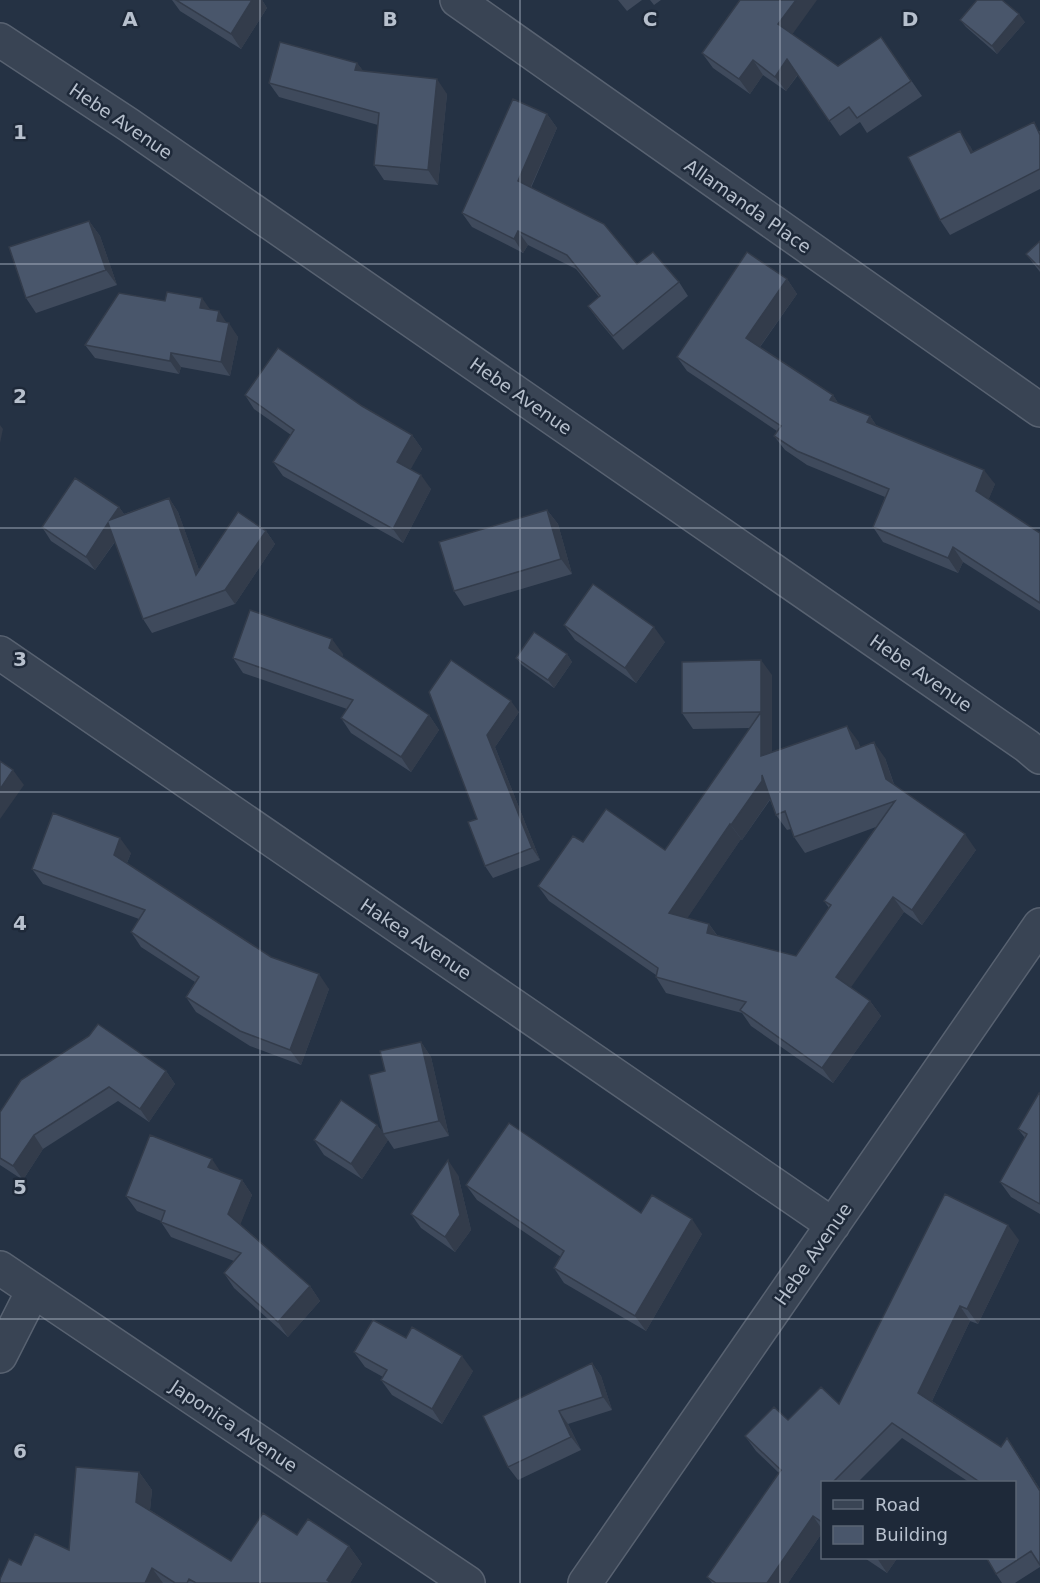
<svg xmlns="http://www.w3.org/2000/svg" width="1040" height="1583" font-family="'DejaVu Sans',sans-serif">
<rect width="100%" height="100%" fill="#253244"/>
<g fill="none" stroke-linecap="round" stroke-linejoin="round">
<defs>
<path id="minor" d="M 457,0 L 1040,410
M 0,40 L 129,125 L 1027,746 L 1040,757
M 0,653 L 833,1225
M 0,1268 L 468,1583
M 0,1356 L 33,1291
M 585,1583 L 1040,925"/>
</defs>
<use href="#minor" stroke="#586271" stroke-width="36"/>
<use href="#minor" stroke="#394454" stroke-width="33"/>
</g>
<path fill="#3f4a5c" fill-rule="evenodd" d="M 172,0 L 262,0 L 267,8 L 241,49 L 180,11 Z
M 618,0 L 642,0 L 627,11 Z
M 650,0 L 661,0 L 654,5 Z
M 960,20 L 1025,22 L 997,54 L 966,27 Z
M 792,34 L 838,66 L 881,37 L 922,96 L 867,133 L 860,122 L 840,136 L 798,75 L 786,91 L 763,75 L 750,94 L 713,68 L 702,53 Z
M 357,63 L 363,71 L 447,94 L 438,185 L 384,180 L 374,165 L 378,125 L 279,97 L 269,83 Z
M 547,114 L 557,128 L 531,188 L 637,264 L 679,282 L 688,296 L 623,350 L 598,320 L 588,306 L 599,297 L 576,269 L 528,245 L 523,253 L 472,227 L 462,213 Z
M 1040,131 L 1040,189 L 950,235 L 940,220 L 970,146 L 973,152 Z
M 89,221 L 100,236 L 117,285 L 36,313 L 26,298 Z
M 1040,241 L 1040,272 L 1026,254 Z
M 787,279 L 797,294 L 760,347 L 833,395 L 838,403 L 870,416 L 876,425 L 995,484 L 988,500 L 1040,533 L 1040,611 L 963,562 L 958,573 L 883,542 L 873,527 L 885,497 L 807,465 L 785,450 L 774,436 L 777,431 L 687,371 L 677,357 Z
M 210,309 L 227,323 L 238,337 L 230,376 L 181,367 L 179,374 L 95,358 L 85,345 Z
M 245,395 L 362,406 L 412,435 L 422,449 L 410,469 L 431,489 L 403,543 L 283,476 L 273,462 L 291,435 L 254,409 Z
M 169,498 L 178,512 L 199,570 L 266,531 L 275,544 L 235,604 L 152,633 L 143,619 L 115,542 L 95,570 L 51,541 L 42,527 L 119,507 L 124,514 Z
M 547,510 L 558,524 L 572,574 L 464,606 L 454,591 Z
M 564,625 L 665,642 L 636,683 L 575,640 Z
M 343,654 L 342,657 L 429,715 L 439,730 L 411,772 L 351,733 L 341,718 L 347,709 L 243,673 L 233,658 Z
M 567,654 L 572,662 L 554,688 L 522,665 L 516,658 Z
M 772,675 L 772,753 L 858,741 L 860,747 L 885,758 L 894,784 L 976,850 L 922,925 L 904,912 L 850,987 L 870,1001 L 881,1016 L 833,1083 L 751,1026 L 742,1013 L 666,993 L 656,977 L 656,975 L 549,901 L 538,886 L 583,842 L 665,850 L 750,728 L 693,729 L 682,713 ZM 770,800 L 776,815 L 787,830 L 791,829 L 794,837 L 805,853 L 876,827 L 824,901 L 829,908 L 796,956 L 717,935 L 709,924 L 687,918 L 741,839 L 742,840 Z
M 429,692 L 519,712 L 495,747 L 540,860 L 493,878 L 485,866 L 477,819 Z
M 131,853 L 127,863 L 271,957 L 329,989 L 301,1065 L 250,1046 L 196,1012 L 186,997 L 195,982 L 141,947 L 131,932 L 139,919 L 43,884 L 32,869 Z
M 421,1042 L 431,1057 L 449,1136 L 394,1149 L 388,1140 L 362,1179 L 324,1155 L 314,1140 L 377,1125 L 383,1133 Z
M 166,1071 L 175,1084 L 149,1122 L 118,1101 L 43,1149 L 23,1180 L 0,1165 L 0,1112 Z
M 1040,1093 L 1040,1214 L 1011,1197 L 1000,1182 L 1025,1138 L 1018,1129 Z
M 220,1172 L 242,1180 L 252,1195 L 240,1224 L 310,1286 L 320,1301 L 288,1337 L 234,1288 L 224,1273 L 234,1261 L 171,1237 L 161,1222 L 161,1221 L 137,1211 L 126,1196 Z
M 458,1175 L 471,1230 L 455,1252 L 421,1228 L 411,1214 Z
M 466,1185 L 641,1213 L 702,1234 L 646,1331 L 564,1283 L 554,1268 L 561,1257 L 477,1200 Z
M 1019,1240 L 978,1324 L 970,1321 L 932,1401 L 1001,1447 L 1017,1453 L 1040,1489 L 1040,1567 L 1015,1583 L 1002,1583 L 996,1574 L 1014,1482 L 969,1482 L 902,1438 L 858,1482 L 822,1482 L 822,1533 L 788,1583 L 712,1583 L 707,1577 L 779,1473 L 756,1451 L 745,1436 L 788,1420 L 839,1404 Z
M 406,1338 L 473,1371 L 442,1424 L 392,1395 L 381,1380 L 383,1377 L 365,1367 L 354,1352 Z
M 592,1363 L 601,1376 L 612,1410 L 568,1424 L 581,1450 L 518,1480 L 508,1467 Z
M 139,1472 L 152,1490 L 150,1510 L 231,1561 L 297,1535 L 349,1546 L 362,1564 L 350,1583 L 0,1583 L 21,1565 L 69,1550 Z
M 863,1557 L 898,1557 L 887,1573 Z"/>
<path fill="#333c4b" d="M 252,0 L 262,0 L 267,8 L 241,49 L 231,34 Z
M 796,0 L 817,0 L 789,39 L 778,24 Z
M 1019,14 L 1025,22 L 997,54 L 992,46 Z
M 787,59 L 798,74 L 786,91 L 775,77 Z
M 753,60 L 763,75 L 750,94 L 739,79 Z
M 357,63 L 368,77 L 355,70 Z
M 437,79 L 447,94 L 438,185 L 428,170 Z
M 547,114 L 557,128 L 527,195 L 518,181 Z
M 960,131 L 970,146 L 982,168 L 971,153 Z
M 89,221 L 100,236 L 117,285 L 106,270 Z
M 518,231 L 528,245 L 523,253 L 514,239 Z
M 787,279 L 797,294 L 756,352 L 746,338 Z
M 202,298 L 212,312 L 200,308 Z
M 219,311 L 228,325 L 217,321 Z
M 229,323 L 238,337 L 230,376 L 221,362 Z
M 171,353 L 181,367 L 179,374 L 170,361 Z
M 833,395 L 843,410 L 830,400 Z
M 870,416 L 880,431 L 867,422 Z
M 0,425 L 3,429 L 0,443 Z
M 412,435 L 422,449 L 407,476 L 397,462 Z
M 984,470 L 995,484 L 986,506 L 976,491 Z
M 421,475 L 431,489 L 403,543 L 393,529 Z
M 169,498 L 178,512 L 206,589 L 196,575 Z
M 119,507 L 129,521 L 110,520 Z
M 547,510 L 558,524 L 572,574 L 561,559 Z
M 108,523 L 118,537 L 95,570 L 86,557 Z
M 266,531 L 275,544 L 235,604 L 225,590 Z
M 953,547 L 963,562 L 958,573 L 948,558 Z
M 654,627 L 665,642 L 636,683 L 625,668 Z
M 332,639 L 343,654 L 339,663 L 329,648 Z
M 567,654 L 572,662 L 554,688 L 548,680 Z
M 761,660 L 772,675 L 772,772 L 761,756 Z
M 511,701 L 519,712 L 495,747 L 540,860 L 532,848 L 487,735 Z
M 429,715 L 439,730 L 411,772 L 401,757 Z
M 847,726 L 858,741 L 867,765 L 856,749 Z
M 874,742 L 885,758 L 897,794 L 886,779 Z
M 13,770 L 24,785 L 0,819 L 0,789 Z
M 762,775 L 772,796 L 742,840 L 731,825 Z
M 730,824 L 741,839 L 680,929 L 669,913 Z
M 965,834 L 976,850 L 922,925 L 912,910 Z
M 120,838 L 131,853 L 124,870 L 114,855 Z
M 893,897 L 904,912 L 847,993 L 836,977 Z
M 709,924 L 720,940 L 707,933 Z
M 319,974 L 329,989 L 301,1065 L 290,1050 Z
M 870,1001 L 881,1016 L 833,1083 L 822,1068 Z
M 421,1042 L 431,1057 L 449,1136 L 439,1121 Z
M 166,1071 L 175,1084 L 149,1122 L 140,1109 Z
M 377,1125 L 388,1140 L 362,1179 L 351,1164 Z
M 34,1135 L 43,1149 L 23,1180 L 13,1166 Z
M 212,1159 L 222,1174 L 208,1167 Z
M 448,1160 L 458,1175 L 471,1230 L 455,1252 L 445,1237 Z
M 242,1180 L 252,1195 L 239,1228 L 228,1214 Z
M 692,1219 L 702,1234 L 646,1331 L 635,1316 Z
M 1008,1225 L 1019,1240 L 978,1324 L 967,1309 Z
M 310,1286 L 320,1301 L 288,1337 L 278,1322 Z
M 960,1306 L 970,1321 L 929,1407 L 918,1393 Z
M 462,1356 L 473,1371 L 442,1424 L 432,1409 Z
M 592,1363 L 601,1376 L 612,1410 L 603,1397 Z
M 559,1411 L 568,1424 L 581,1450 L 571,1437 Z
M 1007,1438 L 1017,1453 L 1040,1489 L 1040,1491 Z
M 139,1472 L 152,1490 L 149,1520 L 136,1502 Z
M 813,1516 L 822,1529 L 822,1533 L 788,1583 L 767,1583 Z
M 349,1546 L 362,1564 L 350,1583 L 329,1583 L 327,1580 Z
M 877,1557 L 898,1557 L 887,1573 L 877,1558 Z
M 152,1568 L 163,1583 L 145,1583 Z"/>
<path fill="#49566b" stroke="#333c4b" stroke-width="1.5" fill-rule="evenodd" d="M 176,0 L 252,0 L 231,34 Z
M 740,0 L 796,0 L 778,24 L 838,66 L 881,37 L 911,81 L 857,118 L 849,107 L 829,121 L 787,59 L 775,77 L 753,60 L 739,79 L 702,53 Z
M 977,0 L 1002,0 L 1019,14 L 992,46 L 960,20 Z
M 280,42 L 357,63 L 355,70 L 437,79 L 428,170 L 374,165 L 379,113 L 269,83 Z
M 513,99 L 547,114 L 518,181 L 604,224 L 637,264 L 653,252 L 679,282 L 613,336 L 588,306 L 600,296 L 567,255 L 518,231 L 514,239 L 462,213 Z
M 1034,122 L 1040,135 L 1040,169 L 940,220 L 908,157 L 960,131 L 971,153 Z
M 89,221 L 106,270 L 26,298 L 9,247 Z
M 1040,241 L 1040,268 L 1026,254 Z
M 747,252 L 787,279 L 746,338 L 833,395 L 830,400 L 870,416 L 867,422 L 984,470 L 976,491 L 1040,533 L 1040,603 L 953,547 L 948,558 L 873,527 L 889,489 L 797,451 L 774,436 L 781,426 L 677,357 Z
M 167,292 L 202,298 L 200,308 L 219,311 L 217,321 L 229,323 L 221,362 L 171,353 L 170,361 L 85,345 L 119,293 L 165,301 Z
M 278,348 L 362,406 L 412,435 L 397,462 L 421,475 L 393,529 L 273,462 L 294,430 L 245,395 Z
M 75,478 L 119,507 L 110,520 L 169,498 L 196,575 L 238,512 L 266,531 L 225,590 L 143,619 L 108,523 L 86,557 L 42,527 Z
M 547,510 L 561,559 L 454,591 L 439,542 Z
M 593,584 L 654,627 L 625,668 L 564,625 Z
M 250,610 L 332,639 L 329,648 L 429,715 L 401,757 L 341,718 L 353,700 L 233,658 Z
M 534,632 L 567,654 L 548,680 L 516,658 Z
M 451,660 L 511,701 L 487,735 L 532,848 L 485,866 L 468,822 L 477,819 L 429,692 Z
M 761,660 L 761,756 L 847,726 L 856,749 L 874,742 L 886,779 L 965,834 L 912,910 L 893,897 L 836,977 L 870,1001 L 822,1068 L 740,1010 L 746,1002 L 656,977 L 658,968 L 538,886 L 573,836 L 583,842 L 606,809 L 665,850 L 761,712 L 682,713 L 682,662 ZM 762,775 L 776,815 L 785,811 L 794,837 L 895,801 L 824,901 L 831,905 L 796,956 L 707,933 L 709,924 L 669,913 L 730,824 L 731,825 L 762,781 Z
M 0,761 L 13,770 L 0,789 Z
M 53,813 L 120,838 L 114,855 L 271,957 L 319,974 L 290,1050 L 240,1031 L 186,997 L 199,977 L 131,932 L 145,910 L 32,869 Z
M 98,1024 L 166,1071 L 140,1109 L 109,1087 L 34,1135 L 13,1166 L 0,1158 L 0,1112 L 21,1080 L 89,1036 Z
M 421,1042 L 439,1121 L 383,1134 L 369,1075 L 385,1071 L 380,1051 Z
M 1039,1093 L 1040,1093 L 1040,1204 L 1000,1182 L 1027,1134 L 1018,1129 Z
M 341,1100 L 377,1125 L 351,1164 L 314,1140 Z
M 509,1123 L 641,1213 L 652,1195 L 692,1219 L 635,1316 L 554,1268 L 564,1251 L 466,1185 Z
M 150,1135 L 212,1159 L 208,1167 L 242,1180 L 228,1214 L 310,1286 L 278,1322 L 224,1273 L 241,1253 L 161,1222 L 165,1211 L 126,1196 Z
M 448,1160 L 460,1215 L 445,1237 L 411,1214 Z
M 945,1194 L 1008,1225 L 967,1309 L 960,1306 L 918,1393 L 1001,1447 L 1007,1438 L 1040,1491 L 1040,1565 L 1031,1551 L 996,1574 L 986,1557 L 1014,1557 L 1014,1482 L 976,1482 L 978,1481 L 892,1423 L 833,1482 L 822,1482 L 822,1522 L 813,1516 L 767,1583 L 716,1583 L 707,1577 L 781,1470 L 745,1436 L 774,1407 L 788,1420 L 821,1387 L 839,1404 Z
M 373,1320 L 406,1338 L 412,1327 L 462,1356 L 432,1409 L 381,1380 L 387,1370 L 354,1352 Z
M 592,1363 L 603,1397 L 559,1411 L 571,1437 L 508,1467 L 483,1416 Z
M 76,1467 L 139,1472 L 136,1502 L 231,1561 L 263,1513 L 297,1535 L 308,1519 L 349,1546 L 327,1580 L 331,1583 L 196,1583 L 189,1579 L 187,1583 L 175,1583 L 152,1568 L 145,1583 L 0,1583 L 0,1579 L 9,1559 L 21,1565 L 35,1534 L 69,1550 Z"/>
<path fill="none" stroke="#b7c0cd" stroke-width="1.5" stroke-opacity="0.55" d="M 260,0 L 260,1583M 520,0 L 520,1583M 780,0 L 780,1583M 0,264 L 1040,264M 0,528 L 1040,528M 0,792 L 1040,792M 0,1055 L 1040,1055M 0,1319 L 1040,1319"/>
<g text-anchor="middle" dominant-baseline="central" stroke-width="5" stroke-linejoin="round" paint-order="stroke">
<g font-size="18" fill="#b7c0cd" stroke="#1e2939">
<text transform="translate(121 121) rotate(34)">Hebe Avenue</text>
<text transform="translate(748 206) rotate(35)">Allamanda Place</text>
<text transform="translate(521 396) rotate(35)">Hebe Avenue</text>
<text transform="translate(921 673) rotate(35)">Hebe Avenue</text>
<text transform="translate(416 939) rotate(34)">Hakea Avenue</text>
<text transform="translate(813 1254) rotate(-55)">Hebe Avenue</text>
<text transform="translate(234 1426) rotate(34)">Japonica Avenue</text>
</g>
</g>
<g font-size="20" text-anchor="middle" font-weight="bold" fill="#b7c0cd" stroke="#1e2939" stroke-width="5" stroke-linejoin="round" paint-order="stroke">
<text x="130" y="26">A</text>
<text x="390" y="26">B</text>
<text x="650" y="26">C</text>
<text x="910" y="26">D</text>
<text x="20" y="139">1</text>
<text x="20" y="403">2</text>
<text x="20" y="666">3</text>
<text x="20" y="930">4</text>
<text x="20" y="1194">5</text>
<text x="20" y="1458">6</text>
</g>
<rect x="821" y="1481" width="195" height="78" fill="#1e2939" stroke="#5b6574" stroke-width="1.5"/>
<rect x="833" y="1500" width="30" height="9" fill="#394454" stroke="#5b6574" stroke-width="1.5"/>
<text x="875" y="1511" font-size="18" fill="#b7c0cd">Road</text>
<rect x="833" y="1526" width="30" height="18" fill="#49566b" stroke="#5b6574" stroke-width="1.5"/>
<text x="875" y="1541" font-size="18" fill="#b7c0cd">Building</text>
</svg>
